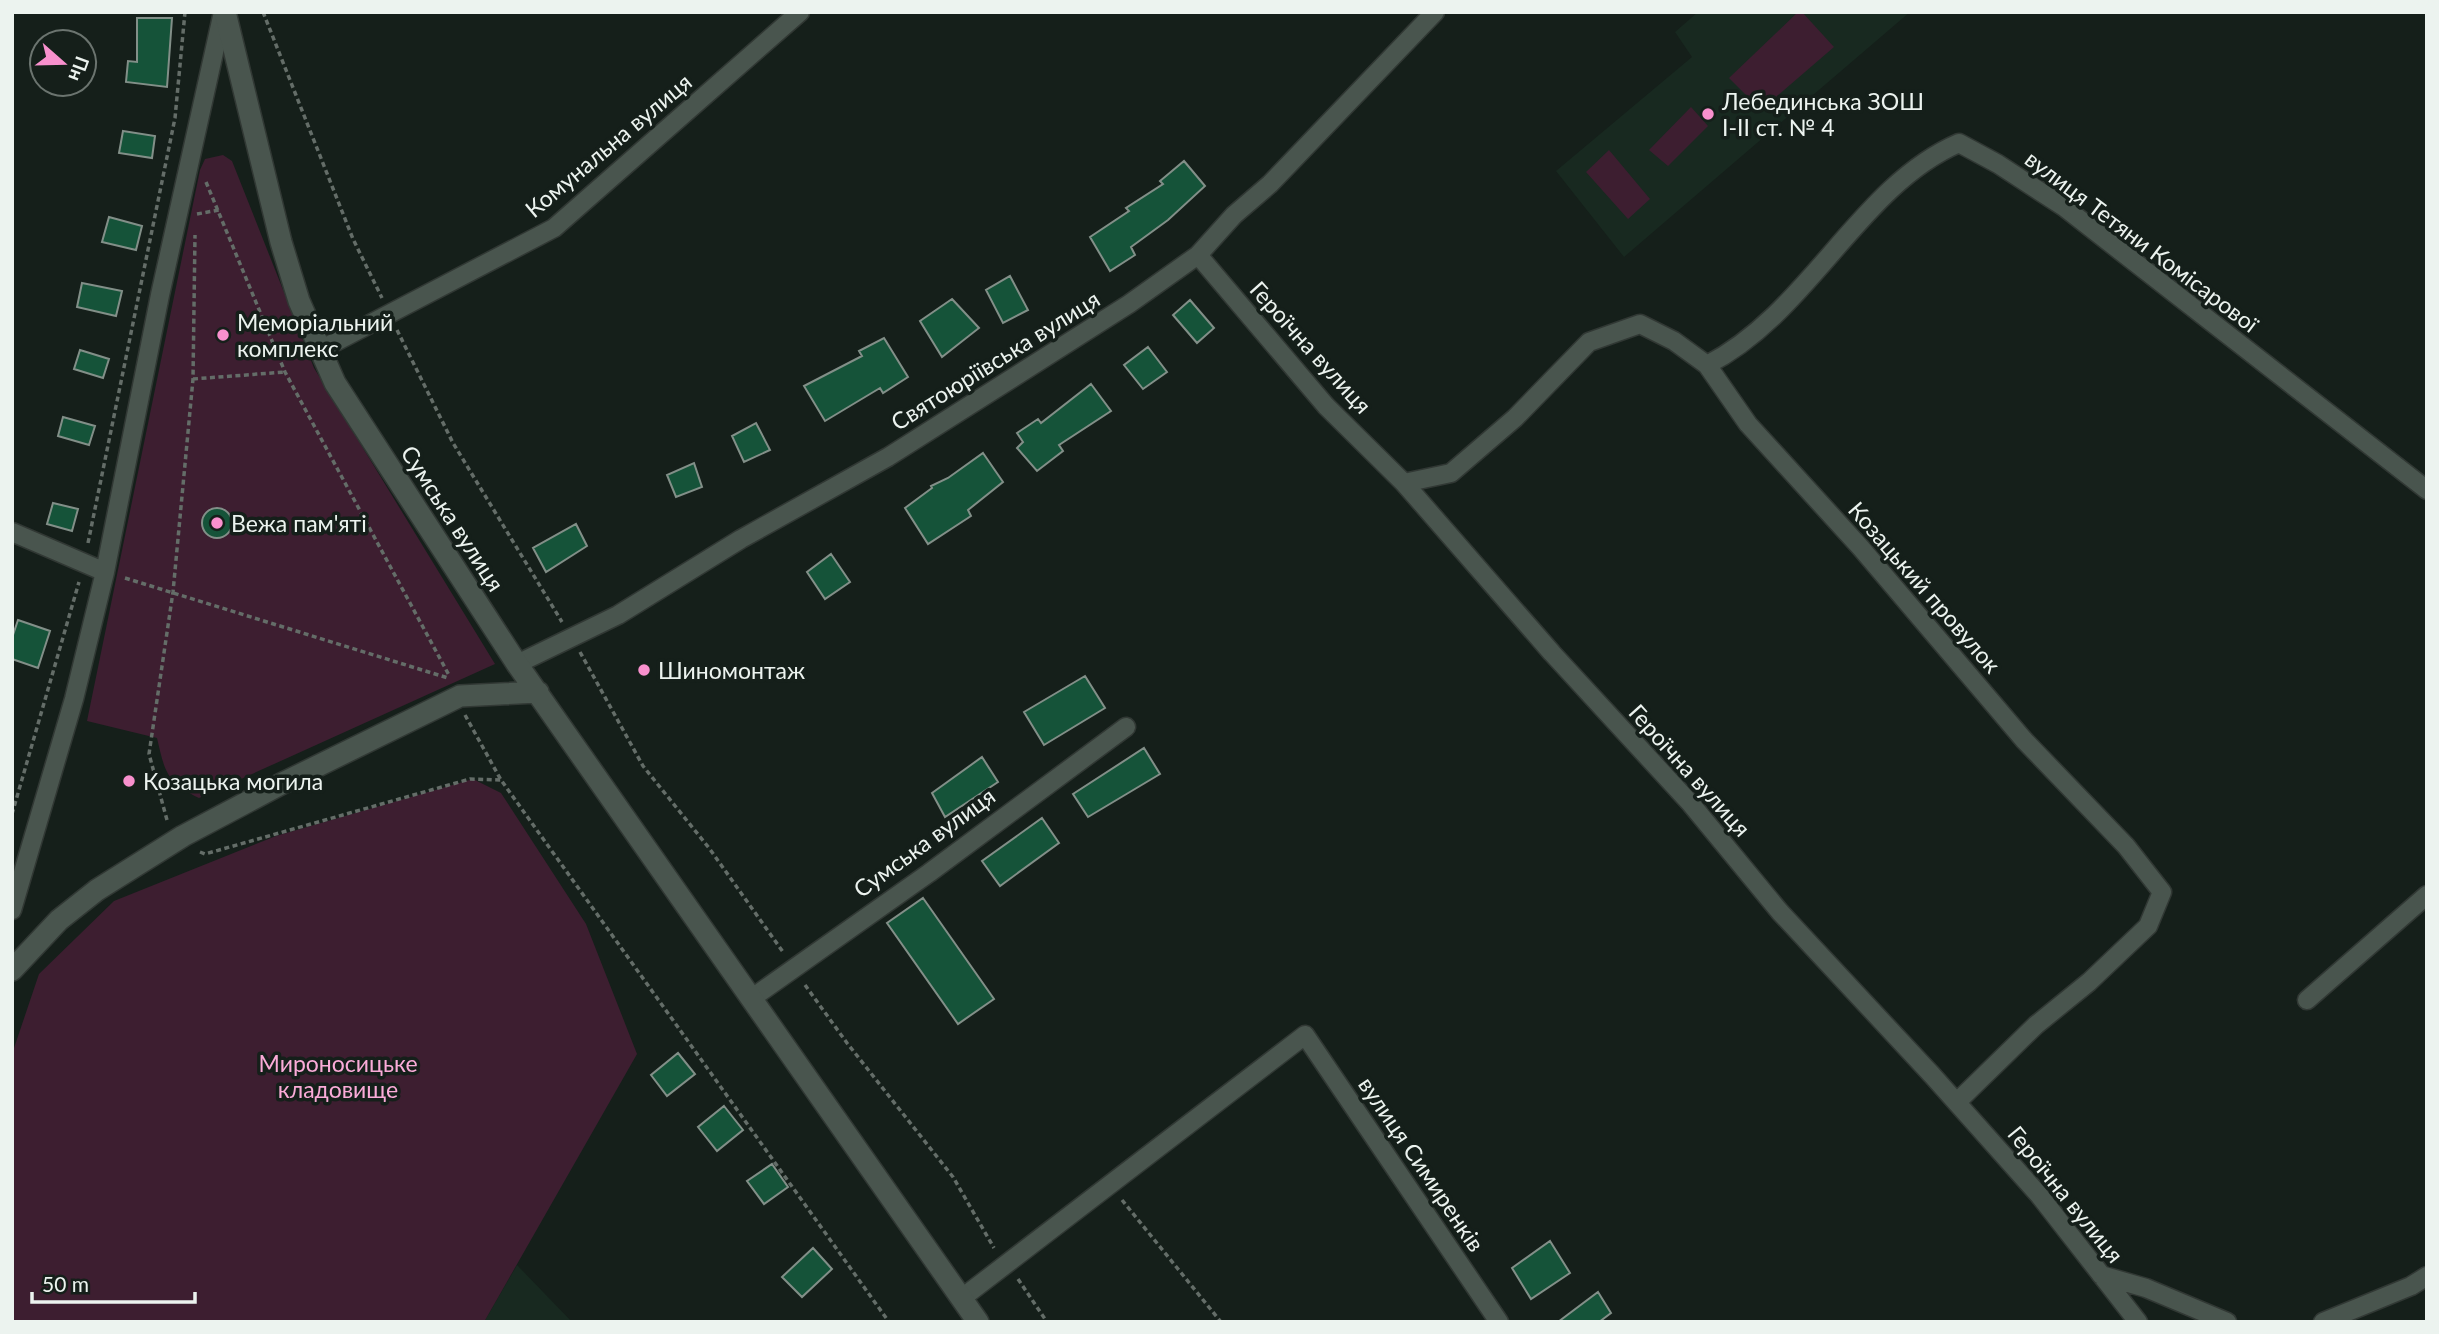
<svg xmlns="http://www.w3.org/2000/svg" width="2439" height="1334" font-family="Lato,sans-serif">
<rect width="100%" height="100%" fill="#151f1a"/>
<path fill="#182920" d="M 1698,12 L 1910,12 L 1624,257 L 1556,171 L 1692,57 L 1675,32 Z
M 517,1265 L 572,1322 L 484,1322 Z"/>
<path fill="#3d1e30" d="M 1798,12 L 1802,12 L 1834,47 L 1761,110 L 1729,78 Z
M 1691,107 L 1708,126 L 1668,166 L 1649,150 Z
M 1609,150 L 1650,199 L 1628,219 L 1586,172 Z
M 223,155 L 232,161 L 314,368 L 495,664 L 199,798 C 166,782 165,772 157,738 L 87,721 L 200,170 L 205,159 Z
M 473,779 L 501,793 L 586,924 L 637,1054 L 484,1322 L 12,1322 L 12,1054 L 39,974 L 114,901 L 276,836 Z"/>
<path fill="#155339" stroke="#828f88" stroke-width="2" d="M 137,18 L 172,18 L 167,87 L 126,82 L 128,61 L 137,62 Z
M 123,131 L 155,136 L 152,158 L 119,153 Z
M 1184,161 L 1205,186 L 1168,220 L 1131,247 L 1135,255 L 1110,271 L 1090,237 L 1129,211 L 1126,208 L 1163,184 L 1160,181 Z
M 109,217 L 142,226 L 136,250 L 102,242 Z
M 1010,276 L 1028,310 L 1003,323 L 986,290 Z
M 82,283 L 122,291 L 116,316 L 77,307 Z
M 952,299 L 979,328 L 942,357 L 920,321 Z
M 1190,300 L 1214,328 L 1197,343 L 1173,315 Z
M 884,338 L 908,377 L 883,393 L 880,388 L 825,421 L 804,386 L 862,356 L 859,351 Z
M 1148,347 L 1167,372 L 1143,389 L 1124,365 Z
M 80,350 L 109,359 L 103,378 L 74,369 Z
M 1091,384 L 1111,411 L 1059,445 L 1063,451 L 1037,471 L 1017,448 L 1023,442 L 1017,433 L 1038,419 L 1041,423 Z
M 63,417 L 95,426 L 89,445 L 58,436 Z
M 756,423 L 770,450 L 744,462 L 732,436 Z
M 983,453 L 1003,482 L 968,510 L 971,516 L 928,544 L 905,508 L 932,488 L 931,486 L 948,478 Z
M 694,463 L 702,487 L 676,497 L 667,475 Z
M 53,503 L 78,509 L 72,531 L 47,524 Z
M202 523a15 15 0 1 1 30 0a15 15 0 1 1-30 0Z
M 576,524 L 587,546 L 546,572 L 533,548 Z
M 831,554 L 850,582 L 825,599 L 807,572 Z
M 18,620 L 50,631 L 38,668 L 12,659 L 12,638 Z
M 1085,676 L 1105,708 L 1044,745 L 1024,712 Z
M 1144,748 L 1160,774 L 1088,817 L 1073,794 Z
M 982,757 L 998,782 L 945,817 L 932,793 Z
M 1042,818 L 1059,843 L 1000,886 L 982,861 Z
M 923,898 L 994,999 L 958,1024 L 887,923 Z
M 678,1053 L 695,1074 L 667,1096 L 651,1075 Z
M 724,1106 L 743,1130 L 717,1151 L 698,1127 Z
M 772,1164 L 788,1187 L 764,1204 L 747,1181 Z
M 1550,1241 L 1570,1273 L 1531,1299 L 1512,1268 Z
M 813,1248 L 832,1269 L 802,1297 L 782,1277 Z
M 1598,1292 L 1611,1313 L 1599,1322 L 1558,1322 Z"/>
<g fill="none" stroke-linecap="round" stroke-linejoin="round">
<defs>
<path id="minor" d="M 1198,255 L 1326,406 L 1404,483 L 1552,653 L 1691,804 L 1780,912 L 1932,1075 L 2039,1195 L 2138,1322
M 320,350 L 554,228 L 800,12
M 1707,365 C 1810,312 1859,186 1959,143 L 1998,164 L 2064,207 L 2427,490
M 1404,483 L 1451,473 L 1515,418 L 1589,342 L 1640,324 L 1674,341 L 1707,365 L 1748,424 L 1861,548 L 2024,740 L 2126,846 L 2162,892 L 2148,926 L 2089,982 L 2036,1025 L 1957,1102
M 12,532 L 105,572
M 517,664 L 618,615 L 741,539 L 888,457 L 1129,304 L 1198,255 L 1234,215 L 1270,184 L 1435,12
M 12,910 L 74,699 L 105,572 L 160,295 L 223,12
M 752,998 L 929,873 L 1126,727
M 2307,1000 L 2427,895
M 2101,1275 L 2146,1288 L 2227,1322
M 962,1298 L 1305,1035 L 1499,1322
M 2323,1322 L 2411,1286 L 2427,1276"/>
<path id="secondary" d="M 225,12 L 281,242 L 299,301 L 335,383 L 517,664 L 978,1322
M 12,970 L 59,920 L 97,890 L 183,836 L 281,784 L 460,696 L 538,692"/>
</defs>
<use href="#minor" stroke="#313834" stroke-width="21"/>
<use href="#secondary" stroke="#313834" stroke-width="24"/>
<path stroke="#646d68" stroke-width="3.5" stroke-dasharray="5 3.5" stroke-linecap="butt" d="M 263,12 L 353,239 L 382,298
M 206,182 L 285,372 L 450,677
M 197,214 L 219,210
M 397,330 L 453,443 L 562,622
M 193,379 L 285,372
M 88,543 L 175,118 L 185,12
M 125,578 L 448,678
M 580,652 L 643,766 L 709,848 L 783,952
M 465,715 L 501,780 L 889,1322
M 12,814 L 79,582
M 167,820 L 149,754 L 173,592 L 193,379 L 195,235
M 200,852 L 205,854 L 470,779 L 501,780
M 805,985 L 847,1043 L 953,1177 L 994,1248
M 1122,1200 L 1221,1322
M 1018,1279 L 1047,1322"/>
<use href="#minor" stroke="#49554e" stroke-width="18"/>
<use href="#secondary" stroke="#49554e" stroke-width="21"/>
</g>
<g fill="#f890cd" stroke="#151f1a" stroke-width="2.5">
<circle cx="1708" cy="114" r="7"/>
<circle cx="223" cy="335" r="7"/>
<circle cx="217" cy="523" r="7"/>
<circle cx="644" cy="670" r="7"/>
<circle cx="129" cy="781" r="7"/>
</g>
<g text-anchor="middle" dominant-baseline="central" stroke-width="7" stroke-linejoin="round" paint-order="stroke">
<g font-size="23" fill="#ecf3ef" stroke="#151f1a" text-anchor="start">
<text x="1722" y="101">Лебединська ЗОШ<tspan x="1722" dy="26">І-ІІ ст. № 4</tspan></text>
<text x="237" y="322">Меморіальний<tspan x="237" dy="26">комплекс</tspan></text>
<text x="231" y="523">Вежа пам'яті</text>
<text x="658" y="670">Шиномонтаж</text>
<text x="143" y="781">Козацька могила</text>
</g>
<g font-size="23" fill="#ecf3ef" stroke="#151f1a">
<text transform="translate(608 145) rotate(-40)">Комунальна вулиця</text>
<text transform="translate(2142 241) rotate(37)">вулиця Тетяни Комісарової</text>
<text transform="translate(1311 347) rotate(48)">Героїчна вулиця</text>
<text transform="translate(995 360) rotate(-32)">Святоюріївська вулиця</text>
<text transform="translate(453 518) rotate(57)">Сумська вулиця</text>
<text transform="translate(1925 587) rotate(49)">Козацький провулок</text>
<text transform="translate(1690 770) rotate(48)">Героїчна вулиця</text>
<text transform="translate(924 842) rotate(-36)">Сумська вулиця</text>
<text transform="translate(1422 1164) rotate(56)">вулиця Симиренків</text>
<text transform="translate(2066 1194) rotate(51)">Героїчна вулиця</text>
</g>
<g font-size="23" fill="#faabd8" stroke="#151f1a">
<text x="338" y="1063">Мироносицьке<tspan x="338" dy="26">кладовище</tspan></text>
</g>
</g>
<rect width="2439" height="1334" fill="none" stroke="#ecf3ef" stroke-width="28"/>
<g transform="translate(63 63) rotate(110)"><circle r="33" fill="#151f1a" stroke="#6b746f" stroke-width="2"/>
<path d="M0-5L12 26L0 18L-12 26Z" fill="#f890cd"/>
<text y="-10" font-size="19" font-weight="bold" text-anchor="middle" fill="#ecf3ef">Пн</text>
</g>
<path d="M32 1292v10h163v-10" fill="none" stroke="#ecf3ef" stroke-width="3.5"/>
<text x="42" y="1292" font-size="21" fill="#ecf3ef" stroke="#151f1a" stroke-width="5" paint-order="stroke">50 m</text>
</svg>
